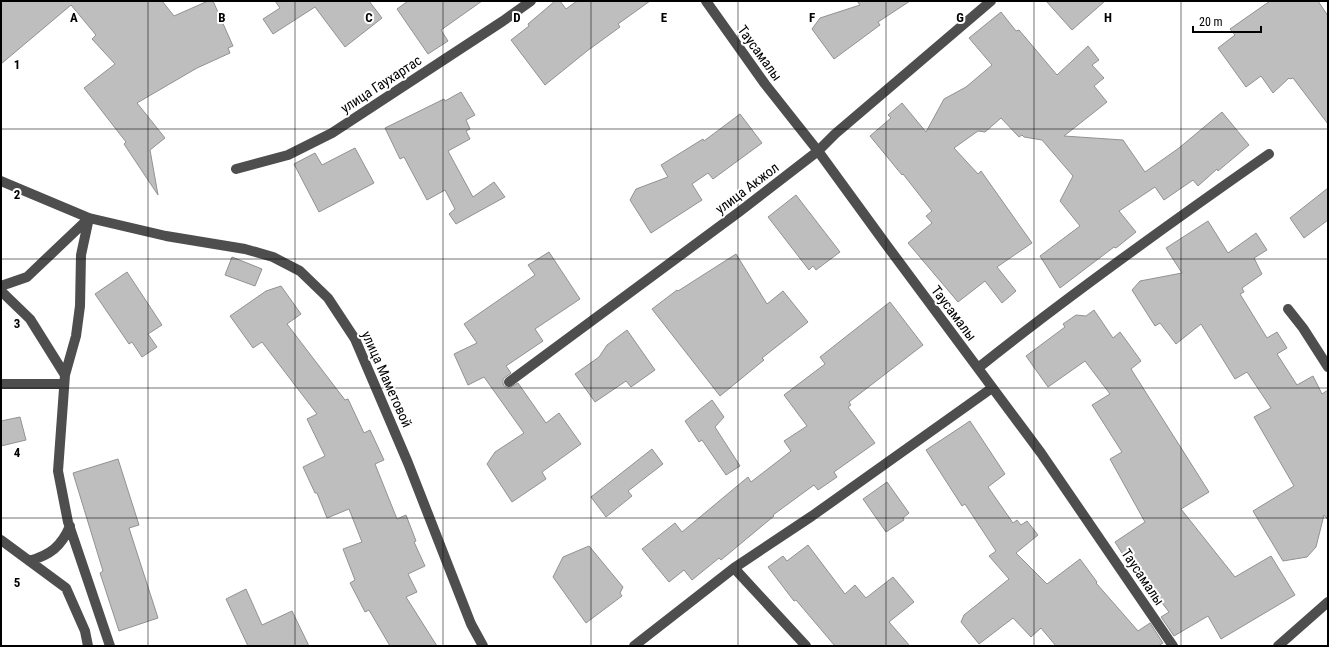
<svg xmlns="http://www.w3.org/2000/svg" width="1329" height="647" font-family="'Roboto Condensed',sans-serif">
<rect width="100%" height="100%" fill="#fff"/>
<path fill="#bebebe" stroke="#929292" d="M 1,1 L 162,1 L 174,16 L 208,1 L 213,1 L 233,46 L 228,48 L 230,53 L 197,68 L 137,103 L 165,138 L 150,150 L 158,195 L 124,144 L 126,142 L 84,88 L 115,64 L 92,39 L 96,35 L 71,5 L 1,64 Z
M 275,1 L 369,1 L 382,18 L 345,47 L 315,7 L 273,34 L 263,19 L 280,8 Z
M 408,1 L 482,1 L 441,30 L 448,41 L 428,54 L 397,9 Z
M 555,1 L 560,1 L 566,9 L 577,1 L 650,1 L 618,24 L 620,27 L 587,51 L 545,85 L 511,40 L 529,26 L 528,24 Z
M 857,1 L 910,1 L 878,22 L 880,25 L 834,59 L 812,29 L 820,18 L 860,5 Z
M 1046,1 L 1105,1 L 1072,30 Z
M 1270,1 L 1318,1 L 1328,16 L 1328,124 L 1293,78 L 1290,79 L 1289,78 L 1273,93 L 1261,76 L 1246,87 L 1218,48 L 1235,35 L 1230,29 Z
M 1001,12 L 1016,31 L 1019,30 L 1057,75 L 1088,46 L 1099,60 L 1092,65 L 1104,78 L 1094,86 L 1107,102 L 1064,136 L 1123,140 L 1145,172 L 1179,148 L 1222,112 L 1249,145 L 1218,171 L 1217,169 L 1198,186 L 1193,180 L 1164,200 L 1155,187 L 1119,211 L 1136,232 L 1116,248 L 1114,247 L 1060,288 L 1040,256 L 1080,226 L 1060,201 L 1073,176 L 1042,140 L 1024,137 L 1022,135 L 1019,137 L 1001,118 L 985,132 L 978,131 L 954,148 L 978,174 L 981,171 L 1032,243 L 997,267 L 1016,291 L 1002,303 L 985,281 L 958,302 L 908,243 L 932,223 L 926,216 L 932,211 L 903,174 L 902,175 L 870,136 L 891,118 L 888,115 L 902,103 L 926,132 L 944,99 L 966,87 L 992,65 L 969,38 Z
M 461,92 L 475,115 L 466,120 L 470,129 L 466,131 L 470,139 L 448,151 L 473,197 L 494,182 L 505,197 L 456,224 L 449,214 L 455,209 L 445,190 L 427,200 L 404,157 L 400,159 L 385,128 L 444,99 L 445,101 Z
M 740,114 L 762,143 L 713,179 L 708,173 L 692,184 L 702,200 L 651,233 L 630,200 L 636,189 L 668,177 L 661,165 L 703,139 L 704,141 Z
M 355,148 L 374,183 L 319,212 L 294,164 L 315,153 L 322,165 Z
M 1328,188 L 1328,220 L 1304,238 L 1290,218 Z
M 796,195 L 840,252 L 816,270 L 813,266 L 809,270 L 768,217 Z
M 1208,221 L 1228,253 L 1256,233 L 1267,250 L 1254,258 L 1262,274 L 1242,288 L 1244,292 L 1240,294 L 1267,338 L 1277,332 L 1287,348 L 1277,354 L 1297,385 L 1313,376 L 1322,394 L 1328,390 L 1328,520 L 1324,515 L 1316,547 L 1307,557 L 1283,561 L 1253,511 L 1294,486 L 1254,417 L 1271,408 L 1247,372 L 1235,379 L 1201,324 L 1176,344 L 1160,323 L 1155,326 L 1132,290 L 1140,281 L 1182,273 L 1166,248 Z
M 549,252 L 580,299 L 535,329 L 543,341 L 506,366 L 511,373 L 503,379 L 503,383 L 504,386 L 509,388 L 518,383 L 546,423 L 559,413 L 581,444 L 542,472 L 546,479 L 512,502 L 487,464 L 495,452 L 524,433 L 484,377 L 468,385 L 454,354 L 477,343 L 464,324 L 535,275 L 528,265 Z
M 736,254 L 767,304 L 783,291 L 808,322 L 762,358 L 764,360 L 720,396 L 652,309 L 677,290 L 678,291 Z
M 232,257 L 262,269 L 255,286 L 225,275 Z
M 127,272 L 162,325 L 148,334 L 157,347 L 142,357 L 132,342 L 129,344 L 95,294 Z
M 281,286 L 301,314 L 287,324 L 345,400 L 348,399 L 364,433 L 370,430 L 384,460 L 375,464 L 397,519 L 406,515 L 416,541 L 414,542 L 425,566 L 408,574 L 417,592 L 406,597 L 437,646 L 390,646 L 369,610 L 365,612 L 350,583 L 355,580 L 343,549 L 362,542 L 349,509 L 327,518 L 317,493 L 315,493 L 303,467 L 325,456 L 307,419 L 317,414 L 262,342 L 253,348 L 230,316 L 266,291 Z
M 890,302 L 923,345 L 849,402 L 851,405 L 848,407 L 875,443 L 834,472 L 837,477 L 818,490 L 814,485 L 773,515 L 774,516 L 721,560 L 719,558 L 692,580 L 684,570 L 669,582 L 642,549 L 675,523 L 682,532 L 748,477 L 751,482 L 791,451 L 784,441 L 807,426 L 784,395 L 825,364 L 820,357 Z
M 1094,310 L 1113,338 L 1120,332 L 1141,361 L 1131,369 L 1209,492 L 1181,509 L 1235,577 L 1271,556 L 1295,595 L 1221,639 L 1208,616 L 1174,636 L 1161,617 L 1169,612 L 1137,570 L 1134,572 L 1115,542 L 1145,522 L 1110,459 L 1122,452 L 1092,405 L 1110,394 L 1085,361 L 1048,387 L 1026,356 L 1065,327 L 1063,324 L 1076,315 L 1086,316 Z
M 627,330 L 655,370 L 631,387 L 626,381 L 595,402 L 575,374 L 599,357 L 607,345 Z
M 712,400 L 724,417 L 715,427 L 740,466 L 726,475 L 702,440 L 699,442 L 685,421 Z
M 20,417 L 26,440 L 1,446 L 1,421 Z
M 970,421 L 1005,474 L 988,487 L 1013,523 L 1017,520 L 1021,525 L 1027,521 L 1038,535 L 1016,553 L 1047,584 L 1080,559 L 1097,582 L 1096,583 L 1138,631 L 1150,623 L 1163,643 L 1158,646 L 1056,646 L 1041,628 L 1031,637 L 1013,618 L 979,644 L 961,622 L 964,615 L 1009,579 L 989,556 L 996,551 L 965,504 L 962,506 L 926,450 Z
M 652,449 L 663,464 L 628,491 L 632,496 L 606,517 L 591,497 Z
M 118,459 L 139,525 L 129,528 L 158,618 L 119,631 L 100,573 L 103,571 L 73,473 Z
M 887,482 L 909,513 L 903,518 L 904,520 L 886,532 L 863,499 Z
M 808,545 L 845,594 L 855,585 L 866,598 L 893,577 L 914,602 L 889,622 L 910,646 L 835,646 L 796,600 L 794,601 L 768,567 L 783,556 L 787,561 Z
M 589,546 L 623,587 L 620,593 L 622,596 L 586,623 L 553,577 L 563,557 Z
M 246,589 L 262,625 L 292,611 L 309,646 L 248,646 L 226,599 Z"/>
<g fill="none" stroke-linecap="round" stroke-linejoin="round">
<path stroke="#4e4e4e" stroke-width="10" d="M 706,1 L 765,84 L 818,151 L 885,243 L 1041,453 L 1173,646
M 236,169 L 288,155 L 332,133 L 503,21 L 531,1
M 1,181 L 89,218 L 166,236 L 245,249 L 273,257 L 300,271 L 328,298 L 355,339 L 408,463 L 471,624 L 483,646
M 1,286 L 27,277 L 89,218
M 1,291 L 30,319 L 65,375 L 58,471 L 68,522 L 110,646
M 1288,309 L 1303,328 L 1328,367
M 978,368 C 1072,293 1170,223 1269,154
M 65,375 L 76,336 L 80,306 L 81,255 L 89,218
M 509,382 L 739,212 L 818,151 L 835,134 L 991,1
M 1,384 L 64,384
M 1,540 L 66,588 L 85,631 L 88,646
M 29,561 C 50,555 61,547 70,526
M 734,568 L 806,646
M 634,646 L 734,568 L 812,516 L 992,388
M 1278,646 L 1328,602"/>
</g>
<path fill="none" stroke="#000" stroke-width="1" stroke-opacity="0.55" d="M 148,1 L 148,646M 295,1 L 295,646M 443,1 L 443,646M 591,1 L 591,646M 738,1 L 738,646M 886,1 L 886,646M 1034,1 L 1034,646M 1181,1 L 1181,646M 1,129 L 1328,129M 1,259 L 1328,259M 1,388 L 1328,388M 1,518 L 1328,518"/>
<g text-anchor="middle" dominant-baseline="central" stroke-width="4" stroke-linejoin="round" paint-order="stroke">
<g font-size="14" fill="#000" stroke="#fff">
<text transform="translate(760 53) rotate(54)">Таусамалы</text>
<text transform="translate(381 84) rotate(-33)">улица Гаухартас</text>
<text transform="translate(747 188) rotate(-37)">улица Акжол</text>
<text transform="translate(954 313) rotate(53)">Таусамалы</text>
<text transform="translate(387 379) rotate(66)">улица Маметовой</text>
<text transform="translate(1143 577) rotate(56)">Таусамалы</text>
</g>
</g>
<g font-size="13" text-anchor="middle" font-weight="bold" fill="#000" stroke="#fff" stroke-width="4" stroke-linejoin="round" paint-order="stroke">
<text x="74" y="22">A</text>
<text x="222" y="22">B</text>
<text x="369" y="22">C</text>
<text x="517" y="22">D</text>
<text x="664" y="22">E</text>
<text x="812" y="22">F</text>
<text x="960" y="22">G</text>
<text x="1108" y="22">H</text>
<text x="17" y="69">1</text>
<text x="17" y="199">2</text>
<text x="17" y="328">3</text>
<text x="17" y="457">4</text>
<text x="17" y="587">5</text>
</g>
<rect width="1329" height="647" fill="none" stroke="#000000" stroke-width="4"/>
<path d="M1193 26v6h68v-6" fill="none" stroke="#000000" stroke-width="2"/>
<text x="1199" y="26" font-size="12" fill="#000000" stroke="#ffffff" stroke-width="3" paint-order="stroke">20 m</text>
</svg>
